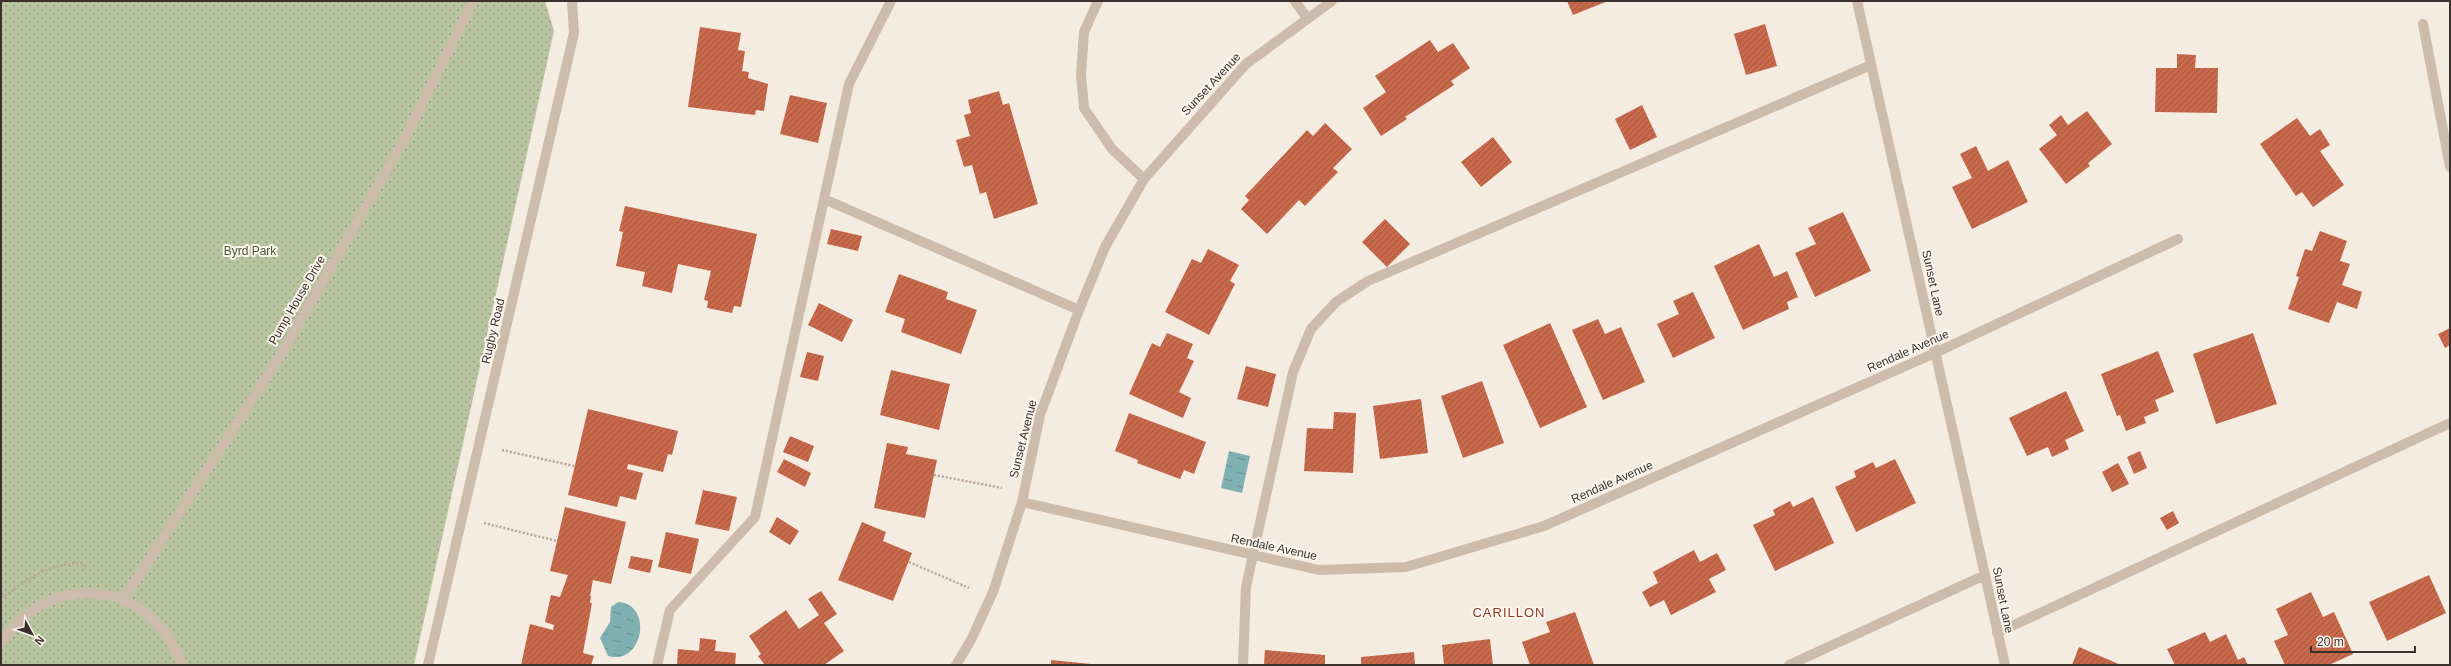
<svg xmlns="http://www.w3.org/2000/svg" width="2451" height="666" font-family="Arial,sans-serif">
<defs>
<pattern id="park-dots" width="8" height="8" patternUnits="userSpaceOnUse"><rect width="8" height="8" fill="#b8c4a0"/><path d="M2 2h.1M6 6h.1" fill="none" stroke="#97a083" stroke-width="1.8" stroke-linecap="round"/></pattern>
<pattern id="water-ripples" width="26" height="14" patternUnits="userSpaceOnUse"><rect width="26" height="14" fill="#7fb0b2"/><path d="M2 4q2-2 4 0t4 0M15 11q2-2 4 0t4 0" fill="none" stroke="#699091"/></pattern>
<pattern id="building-hatch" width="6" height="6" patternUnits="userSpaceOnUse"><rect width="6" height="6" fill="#c8694b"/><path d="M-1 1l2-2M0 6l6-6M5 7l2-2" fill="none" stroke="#a4573f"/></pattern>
</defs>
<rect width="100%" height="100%" fill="#f4ebe1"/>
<path fill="url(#park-dots)" d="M 1,1 L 545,1 L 554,31 L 414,665 L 1,665 Z"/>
<path fill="url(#water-ripples)" d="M 1229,451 L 1250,456 L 1242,493 L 1221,488 Z
M 618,602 C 654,604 643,666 608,656 L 600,638 L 610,622 L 611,607 Z"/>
<path fill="url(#building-hatch)" d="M 1567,1 L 1608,1 L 1573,15 Z
M 1765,24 L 1777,66 L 1746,75 L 1734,34 Z
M 700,27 L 741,33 L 738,50 L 745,51 L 742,71 L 749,72 L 748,78 L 768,84 L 764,111 L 756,110 L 755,115 L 688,107 Z
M 1430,40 L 1438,52 L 1453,43 L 1470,68 L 1451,81 L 1454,85 L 1405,117 L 1407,119 L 1381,136 L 1363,108 L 1386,92 L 1375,76 Z
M 2177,54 L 2196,55 L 2195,68 L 2218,68 L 2217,113 L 2155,112 L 2156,68 L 2177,68 Z
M 999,91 L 1003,105 L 1009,103 L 1038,204 L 994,219 L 986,192 L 980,194 L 972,165 L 964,167 L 956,140 L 970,136 L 964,115 L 971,113 L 968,100 Z
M 790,95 L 827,103 L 818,143 L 780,134 Z
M 1642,105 L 1657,137 L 1630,150 L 1615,119 Z
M 2087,111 L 2112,144 L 2088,163 L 2090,166 L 2066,184 L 2039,149 L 2057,135 L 2049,125 L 2061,115 L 2068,125 Z
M 2297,118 L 2310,136 L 2320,129 L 2330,145 L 2320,151 L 2344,185 L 2313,207 L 2302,192 L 2296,196 L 2260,144 Z
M 1325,123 L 1352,149 L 1333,168 L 1338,172 L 1305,206 L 1299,200 L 1267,234 L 1241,209 L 1249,200 L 1245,196 L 1307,130 L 1313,136 Z
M 1493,137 L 1512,162 L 1481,187 L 1461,162 Z
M 1976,146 L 1988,171 L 2008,160 L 2028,202 L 1972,229 L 1952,187 L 1972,178 L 1960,154 Z
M 625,206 L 757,234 L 741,307 L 734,306 L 732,313 L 707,308 L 708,301 L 704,300 L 711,271 L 678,264 L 672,293 L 642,286 L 645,272 L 616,266 L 623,232 L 619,231 Z
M 1843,212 L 1871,271 L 1815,297 L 1795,253 L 1816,244 L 1808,228 Z
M 1385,219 L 1410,244 L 1387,267 L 1362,242 Z
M 831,229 L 862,236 L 858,251 L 827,244 Z
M 2320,231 L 2347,241 L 2340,261 L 2350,264 L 2342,285 L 2362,292 L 2357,309 L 2337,302 L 2329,323 L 2288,309 L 2299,277 L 2296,276 L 2305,249 L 2312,251 Z
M 1759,244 L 1774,277 L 1787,271 L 1798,297 L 1787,302 L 1789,309 L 1743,330 L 1714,266 Z
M 1208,249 L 1239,265 L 1230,281 L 1235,284 L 1209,335 L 1165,312 L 1192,259 L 1201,263 Z
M 899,274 L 948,292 L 946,299 L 977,310 L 961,354 L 901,332 L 905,319 L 885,312 Z
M 1693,292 L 1715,338 L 1673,358 L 1657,324 L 1679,314 L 1673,301 Z
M 819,303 L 853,320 L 842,342 L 808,325 Z
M 1598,319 L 1605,334 L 1621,327 L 1645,382 L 1603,400 L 1572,330 Z
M 1550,323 L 1587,407 L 1540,428 L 1503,345 Z
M 2450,328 L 2450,345 L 2445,348 L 2438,334 Z
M 1167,333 L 1193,344 L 1187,358 L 1194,361 L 1179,392 L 1191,398 L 1183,418 L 1129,394 L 1152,343 L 1160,347 Z
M 2253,333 L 2277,404 L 2216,424 L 2193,354 Z
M 2158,351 L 2174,392 L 2155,400 L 2159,411 L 2144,417 L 2146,423 L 2126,431 L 2120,415 L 2117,416 L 2101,374 Z
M 807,352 L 824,356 L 818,381 L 800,377 Z
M 1246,366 L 1276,374 L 1268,407 L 1237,399 Z
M 891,370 L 950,384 L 939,430 L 880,415 Z
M 1482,381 L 1504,443 L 1463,458 L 1441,396 Z
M 2066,391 L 2084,431 L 2065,440 L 2069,449 L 2052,457 L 2048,447 L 2027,456 L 2009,418 Z
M 1421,399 L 1428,453 L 1380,459 L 1373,406 Z
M 588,409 L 678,431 L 672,455 L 668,454 L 663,472 L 628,464 L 627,469 L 643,473 L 636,500 L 620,496 L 617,507 L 568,495 Z
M 1334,412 L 1356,413 L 1353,473 L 1304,471 L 1307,428 L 1333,429 Z
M 1129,413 L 1206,442 L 1194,474 L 1184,470 L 1180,479 L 1137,463 L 1138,460 L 1115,451 Z
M 790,436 L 814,446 L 808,462 L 783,452 Z
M 887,443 L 908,447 L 906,454 L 937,460 L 925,518 L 874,508 Z
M 2140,451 L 2147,468 L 2134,474 L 2127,457 Z
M 784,459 L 811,473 L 805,487 L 777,472 Z
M 1895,459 L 1916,503 L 1856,532 L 1835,487 L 1856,477 L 1854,471 L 1873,462 L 1876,468 Z
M 2118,463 L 2129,484 L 2112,492 L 2102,472 Z
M 703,490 L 737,497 L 729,531 L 695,524 Z
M 1813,497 L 1834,543 L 1775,571 L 1753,525 L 1775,515 L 1773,510 L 1790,501 L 1793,507 Z
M 565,507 L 626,522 L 611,584 L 593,580 L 590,596 L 591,596 L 590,603 L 592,603 L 583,653 L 594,656 L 591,665 L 521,665 L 530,624 L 553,630 L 554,625 L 545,622 L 551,595 L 560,597 L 568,575 L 550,571 Z
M 2173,511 L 2179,523 L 2167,530 L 2160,518 Z
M 777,517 L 799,531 L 790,545 L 769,532 Z
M 862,522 L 886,532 L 883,541 L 912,553 L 893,601 L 838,580 Z
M 666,532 L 699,539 L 691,574 L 658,567 Z
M 1694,550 L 1700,562 L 1717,553 L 1726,570 L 1709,579 L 1716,592 L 1671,615 L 1664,600 L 1650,607 L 1642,592 L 1658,583 L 1653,572 Z
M 631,556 L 653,560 L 650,573 L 628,568 Z
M 2429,575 L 2446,613 L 2387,641 L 2369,602 Z
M 821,591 L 837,614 L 824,623 L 844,651 L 824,665 L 765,665 L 758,656 L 761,654 L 749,636 L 786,610 L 799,629 L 819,615 L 808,599 Z
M 2311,592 L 2323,617 L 2334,612 L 2353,654 L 2329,665 L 2285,665 L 2274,641 L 2288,635 L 2276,609 Z
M 1575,612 L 1594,665 L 1530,665 L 1522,642 L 1550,632 L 1546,622 Z
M 2205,632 L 2210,642 L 2226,634 L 2238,660 L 2244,657 L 2248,665 L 2175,665 L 2167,649 Z
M 700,638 L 716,640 L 715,651 L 736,653 L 735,665 L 677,665 L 678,649 L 699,651 Z
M 1490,639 L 1493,665 L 1444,665 L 1442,645 Z
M 2079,647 L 2121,665 L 2072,665 Z
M 1265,650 L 1325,655 L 1325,665 L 1264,665 Z
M 1414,652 L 1415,665 L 1361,665 L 1361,657 Z
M 1051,660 L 1091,664 L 1091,665 L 1051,665 Z"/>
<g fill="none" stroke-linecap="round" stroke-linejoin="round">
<path stroke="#b9a596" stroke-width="2.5" stroke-dasharray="2 2" stroke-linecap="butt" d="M 502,450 L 574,466
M 934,475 L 1002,488
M 484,523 L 557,541
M 909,562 L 969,588
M 1,598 C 29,579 47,564 82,563 L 85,570"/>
<path stroke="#cdbbac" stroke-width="10" d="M 1098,1 L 1084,32 L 1081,75 L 1084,108 L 1112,149 L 1144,179
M 1295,1 L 1307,18
M 1857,1 L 2005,665
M 2423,24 L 2450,167
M 824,199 L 1079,310
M 1022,502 L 1319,570 L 1406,567 L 1544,526 L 1935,353 L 2178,239
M 123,600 L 279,358 L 405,138 L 473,1
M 1997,633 L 2450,423
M 1,644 C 50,567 152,580 182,665
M 428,665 L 574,33 L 572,1
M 657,665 L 670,610 L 755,517 L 849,84 L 891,1
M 956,665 L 971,640 L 993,592 L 1022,502 L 1040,415 L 1079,310 L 1105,247 L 1144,179 L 1246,64 L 1332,1
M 1243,665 L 1246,587 L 1293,372 L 1311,329 L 1336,302 L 1368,281 L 1871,65
M 1789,665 L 1985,575"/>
</g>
<g text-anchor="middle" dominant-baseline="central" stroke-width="4" stroke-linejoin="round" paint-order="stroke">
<g font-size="12" fill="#3b302b" stroke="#fbf5ee">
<text transform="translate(1211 84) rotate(-47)">Sunset Avenue</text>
<text transform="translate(1933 283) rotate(78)">Sunset Lane</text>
<text transform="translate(297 300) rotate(-60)">Pump House Drive</text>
<text transform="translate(493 331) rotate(-77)">Rugby Road</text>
<text transform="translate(1908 351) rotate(-24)">Rendale Avenue</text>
<text transform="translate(1023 439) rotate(-76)">Sunset Avenue</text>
<text transform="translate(1612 482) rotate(-24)">Rendale Avenue</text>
<text transform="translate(1274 547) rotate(12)">Rendale Avenue</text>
<text transform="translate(2003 600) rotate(79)">Sunset Lane</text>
</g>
<g font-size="12" fill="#4a5a2e" stroke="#fbf5ee">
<text x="250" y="251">Byrd Park</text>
</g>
<g font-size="13" letter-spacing="1" fill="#8c3b22" stroke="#fbf5ee">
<text x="1509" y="612">CARILLON</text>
</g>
</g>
<rect width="2451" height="666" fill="none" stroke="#3b302b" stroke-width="4"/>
<g transform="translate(32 634) rotate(131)" stroke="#fbf5ee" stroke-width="3" paint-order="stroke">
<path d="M0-3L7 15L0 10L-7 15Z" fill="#3b302b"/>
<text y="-6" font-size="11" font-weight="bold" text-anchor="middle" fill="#3b302b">N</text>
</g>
<path d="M2311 646v6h104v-6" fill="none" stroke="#3b302b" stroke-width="2"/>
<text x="2317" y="646" font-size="12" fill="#3b302b" stroke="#fbf5ee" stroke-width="3" paint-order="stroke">20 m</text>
</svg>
